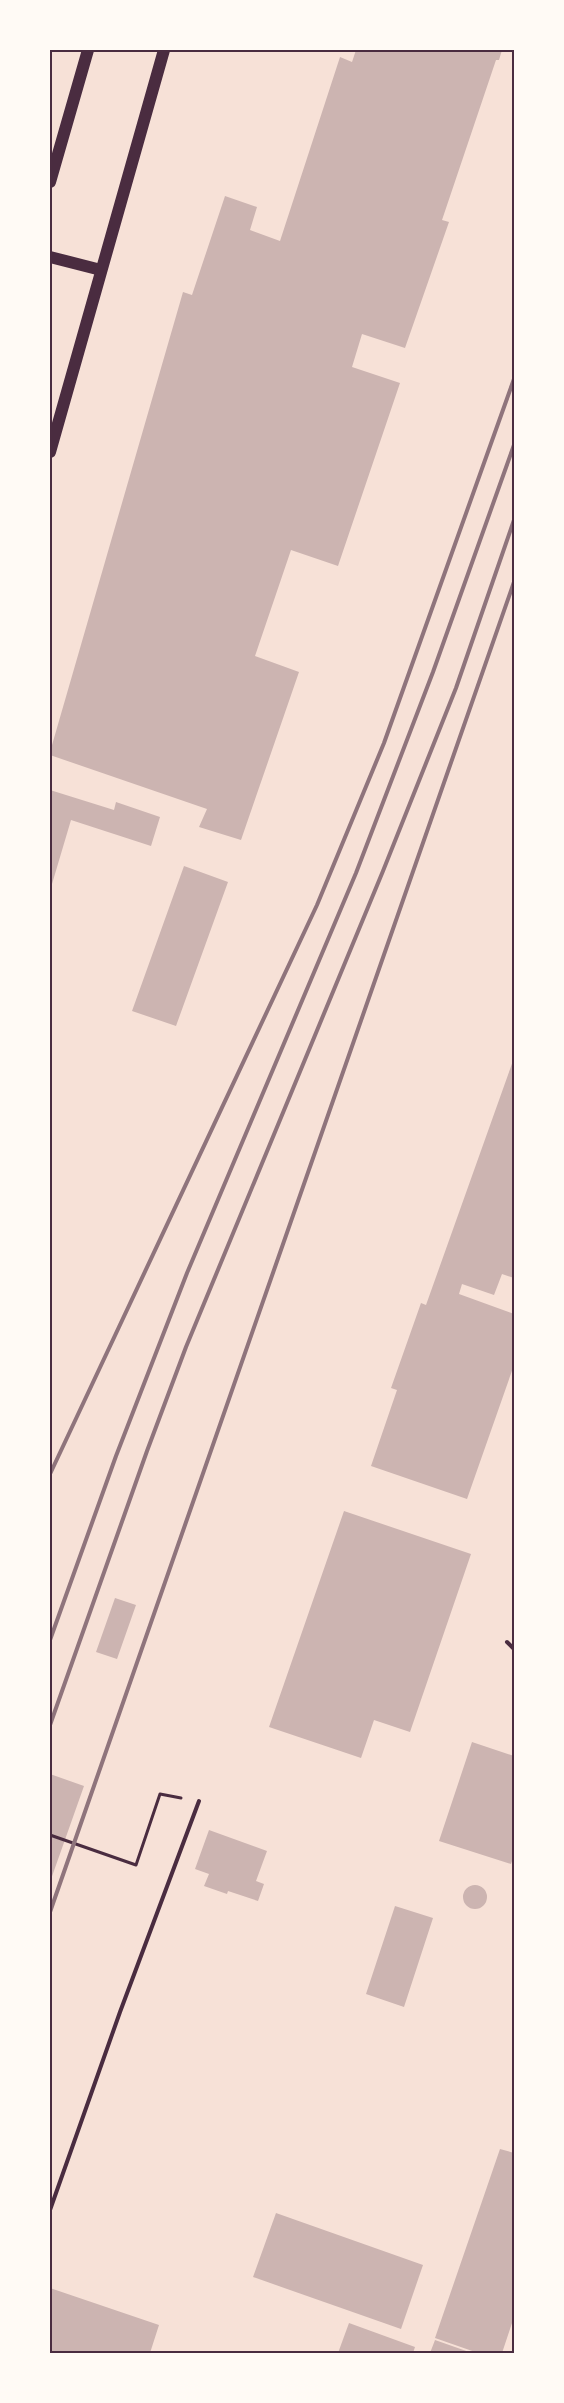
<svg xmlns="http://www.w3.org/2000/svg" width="564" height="2403" font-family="Helvetica,sans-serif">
<rect width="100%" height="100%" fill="#f7e1d7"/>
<path fill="#ccb4b1" d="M 356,50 L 502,50 L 499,60 L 496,60 L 442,220 L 449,222 L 405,348 L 362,334 L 352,367 L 400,383 L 338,566 L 291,550 L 255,656 L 299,672 L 241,840 L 199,827 L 207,809 L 50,755 L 50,752 L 183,292 L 192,295 L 225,196 L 257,207 L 250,230 L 280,241 L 340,57 L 352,62 Z
M 50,790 L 114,810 L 116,802 L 160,817 L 151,846 L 71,820 L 52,884 L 50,883 Z
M 184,866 L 228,882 L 176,1026 L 132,1011 Z
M 514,1058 L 514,1278 L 502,1274 L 494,1295 L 462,1284 L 459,1294 L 514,1314 L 514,1365 L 467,1499 L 371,1466 L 397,1390 L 391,1388 L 421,1303 L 426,1305 Z
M 344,1511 L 471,1554 L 410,1732 L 374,1720 L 361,1758 L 269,1727 Z
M 115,1598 L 136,1605 L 117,1659 L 96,1652 Z
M 472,1742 L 514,1756 L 514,1855 L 511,1864 L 439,1841 Z
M 50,1774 L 84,1786 L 50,1882 Z
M 209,1830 L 267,1851 L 256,1881 L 264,1884 L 258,1901 L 228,1891 L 227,1894 L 204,1886 L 209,1874 L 195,1869 Z
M463 1897a12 12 0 1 1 24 0a12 12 0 1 1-24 0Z
M 395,1906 L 433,1918 L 404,2007 L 366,1994 Z
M 500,2149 L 514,2153 L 514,2317 L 502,2353 L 478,2353 L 435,2338 Z
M 276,2213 L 423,2265 L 401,2329 L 253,2277 Z
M 50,2288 L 159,2325 L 150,2353 L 50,2353 Z
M 349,2323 L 415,2347 L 413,2353 L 338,2353 Z
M 435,2340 L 472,2353 L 430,2353 Z"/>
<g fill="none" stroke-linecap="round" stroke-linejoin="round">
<path stroke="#4a2c40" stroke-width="3" d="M 50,1835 L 136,1865 L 160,1794 L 181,1798"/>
<path stroke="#4a2c40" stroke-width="4" d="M 507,1642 L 514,1649
M 50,2210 L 120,2012 L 199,1801"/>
<path stroke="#4a2c40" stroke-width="12" d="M 50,182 L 88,50
M 50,257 L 101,270
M 50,452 L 164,50"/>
<path stroke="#8f747c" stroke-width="4" d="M 50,1474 L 317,905 L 384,743 L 514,379
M 50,1640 L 116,1456 L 187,1273 L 356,873 L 433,672 L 514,445
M 50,1725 L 147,1451 L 186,1347 L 383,871 L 456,688 L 514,520
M 50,1912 L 514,582"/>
</g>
<rect width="564" height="2403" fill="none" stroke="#fffaf5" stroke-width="102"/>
<rect x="51" y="51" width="462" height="2301" fill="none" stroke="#4a2c40" stroke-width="2"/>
</svg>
